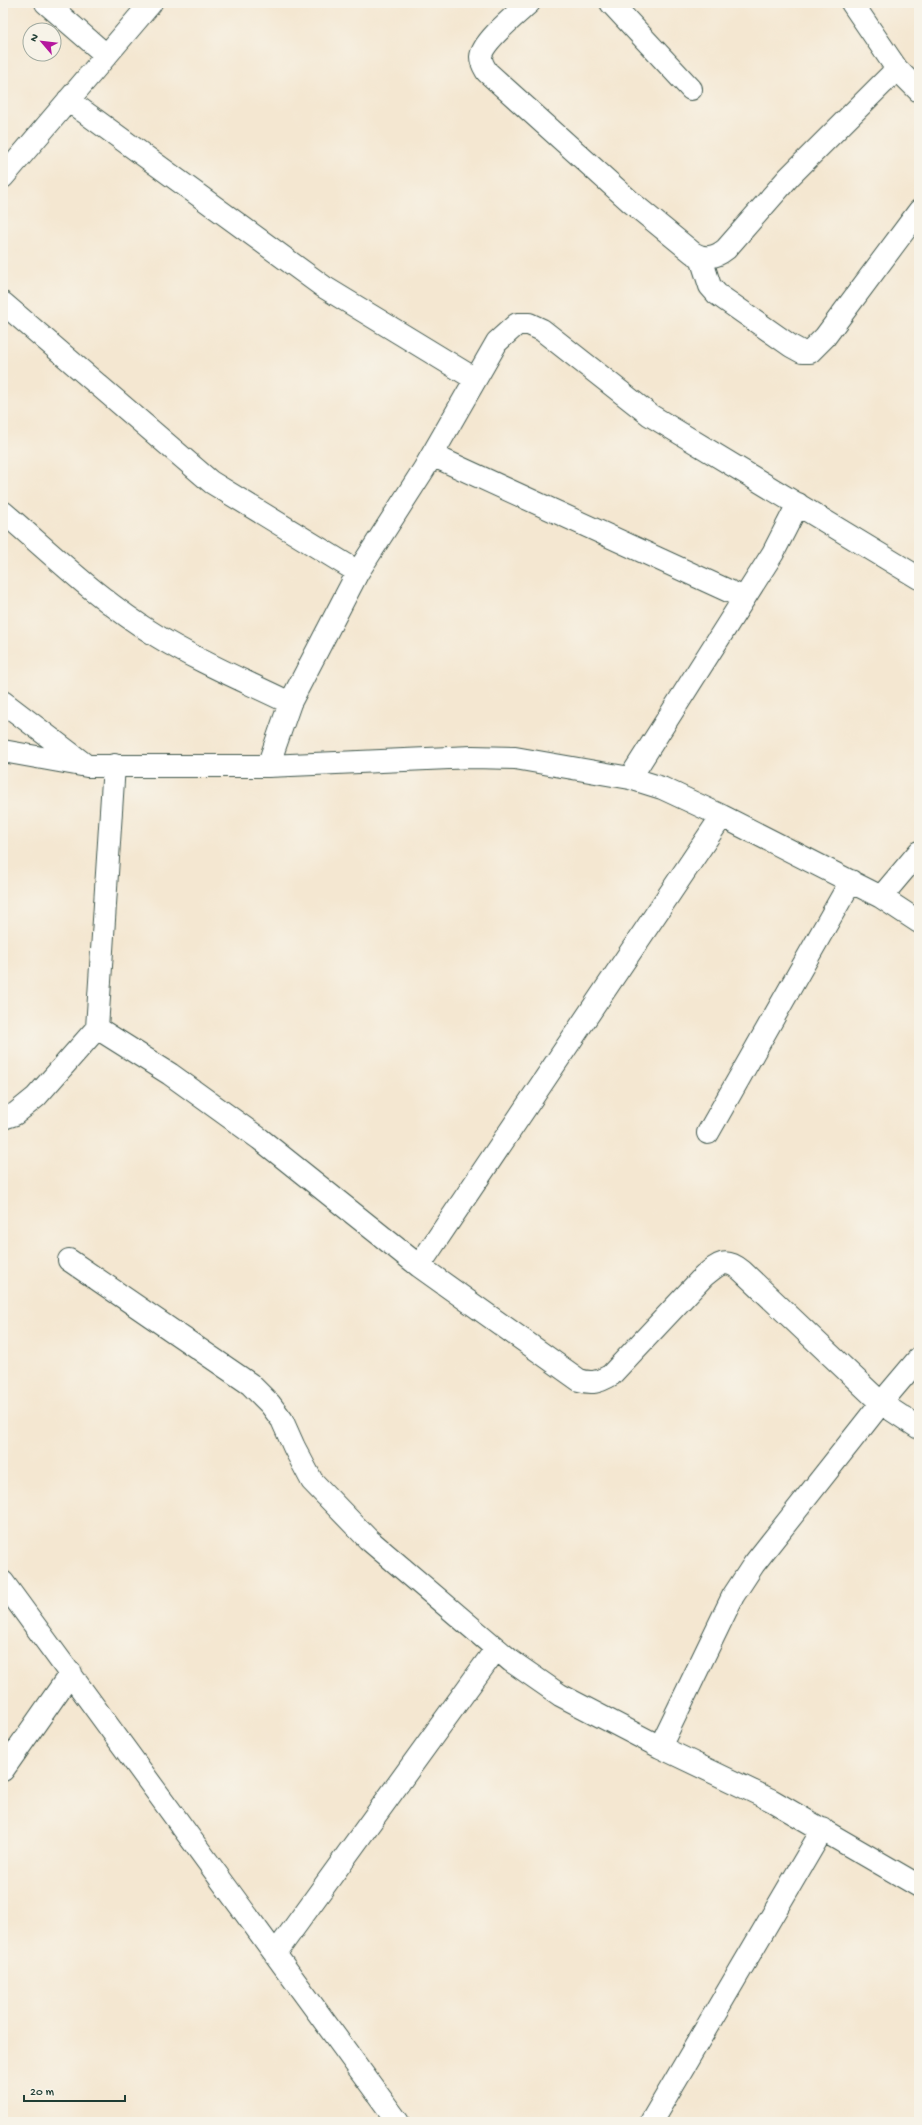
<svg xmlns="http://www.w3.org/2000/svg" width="922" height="2125" font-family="'Gochi Hand',sans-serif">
<rect width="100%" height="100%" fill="#f7f3e8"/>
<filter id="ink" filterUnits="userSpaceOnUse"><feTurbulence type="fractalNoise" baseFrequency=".025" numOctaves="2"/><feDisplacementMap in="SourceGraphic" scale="8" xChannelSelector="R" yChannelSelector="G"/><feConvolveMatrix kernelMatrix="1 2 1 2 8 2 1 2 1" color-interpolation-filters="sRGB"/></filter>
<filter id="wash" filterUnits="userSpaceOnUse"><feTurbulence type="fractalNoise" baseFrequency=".012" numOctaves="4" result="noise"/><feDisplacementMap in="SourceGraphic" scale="16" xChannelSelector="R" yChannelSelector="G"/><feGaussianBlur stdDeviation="0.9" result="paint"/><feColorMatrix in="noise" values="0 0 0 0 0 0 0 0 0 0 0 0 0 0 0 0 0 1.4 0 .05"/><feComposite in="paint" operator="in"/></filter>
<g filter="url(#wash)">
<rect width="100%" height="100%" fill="#f4e7d1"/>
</g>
<g filter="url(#ink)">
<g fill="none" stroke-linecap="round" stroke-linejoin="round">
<defs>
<path id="street" d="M 46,3 L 106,55
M 529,3 C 517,14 482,42 481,57 C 481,63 484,67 487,72 L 632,203 L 693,253 C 705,260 715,258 726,249 L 789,177 L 897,69
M 611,3 L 691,89
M 852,3 L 897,69 L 919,91
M 68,100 L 324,287 L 475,379
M 3,177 L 151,3
M 701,258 L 710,286 L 717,294 L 791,346 L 802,352 L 810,352 L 825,337 L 919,211
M 3,303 L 211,482 L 358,572
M 432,455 L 744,598
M 3,512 C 53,555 101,602 157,636 C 199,662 245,681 290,703
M 3,702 L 83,763
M 3,751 L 87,766 L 268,766 L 472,757 L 515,758 L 630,778 L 662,788 L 722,816 L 881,897 L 919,922
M 268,766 L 290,703 L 358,572 L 424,469 L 497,342 L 517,324 L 529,324 L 542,330 L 650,415 L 919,578
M 630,778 L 773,553 L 798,504
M 881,897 L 919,852
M 97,1028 L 170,1074 L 260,1139 L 419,1266 L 579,1380 C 592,1384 599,1382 611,1375 L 703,1277 C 718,1264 725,1257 742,1271 L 881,1403 L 919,1428
M 3,1118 L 15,1114 L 36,1097 L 97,1028 L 114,765
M 708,1133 L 851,881
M 69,1260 L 250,1384 L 270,1404 L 282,1420 L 294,1447 L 312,1481 L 368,1539 L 511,1661 L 560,1695 L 660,1747 L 771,1800 L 919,1886
M 419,1266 L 722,816
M 3,1582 L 398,2122
M 660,1747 L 733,1596 L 754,1564 L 881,1403 L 919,1358
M 3,1770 L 71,1673
M 275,1954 L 496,1649
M 651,2122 L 823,1829"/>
</defs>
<use href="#street" stroke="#3f564c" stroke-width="24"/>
<use href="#street" stroke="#fff" stroke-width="22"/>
</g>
</g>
<rect width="922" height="2125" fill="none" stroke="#f7f3e8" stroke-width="16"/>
<g transform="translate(42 42) rotate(298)"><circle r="19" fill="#f7f3e8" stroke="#a1aaa0"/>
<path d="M0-3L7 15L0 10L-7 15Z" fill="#b5179e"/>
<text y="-6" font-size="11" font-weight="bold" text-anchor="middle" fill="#1f3d34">N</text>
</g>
<path d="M24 2095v6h101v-6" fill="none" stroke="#1f3d34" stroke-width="2"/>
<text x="30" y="2095" font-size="12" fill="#1f3d34" stroke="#f7f3e8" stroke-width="3" paint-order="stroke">20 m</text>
</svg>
